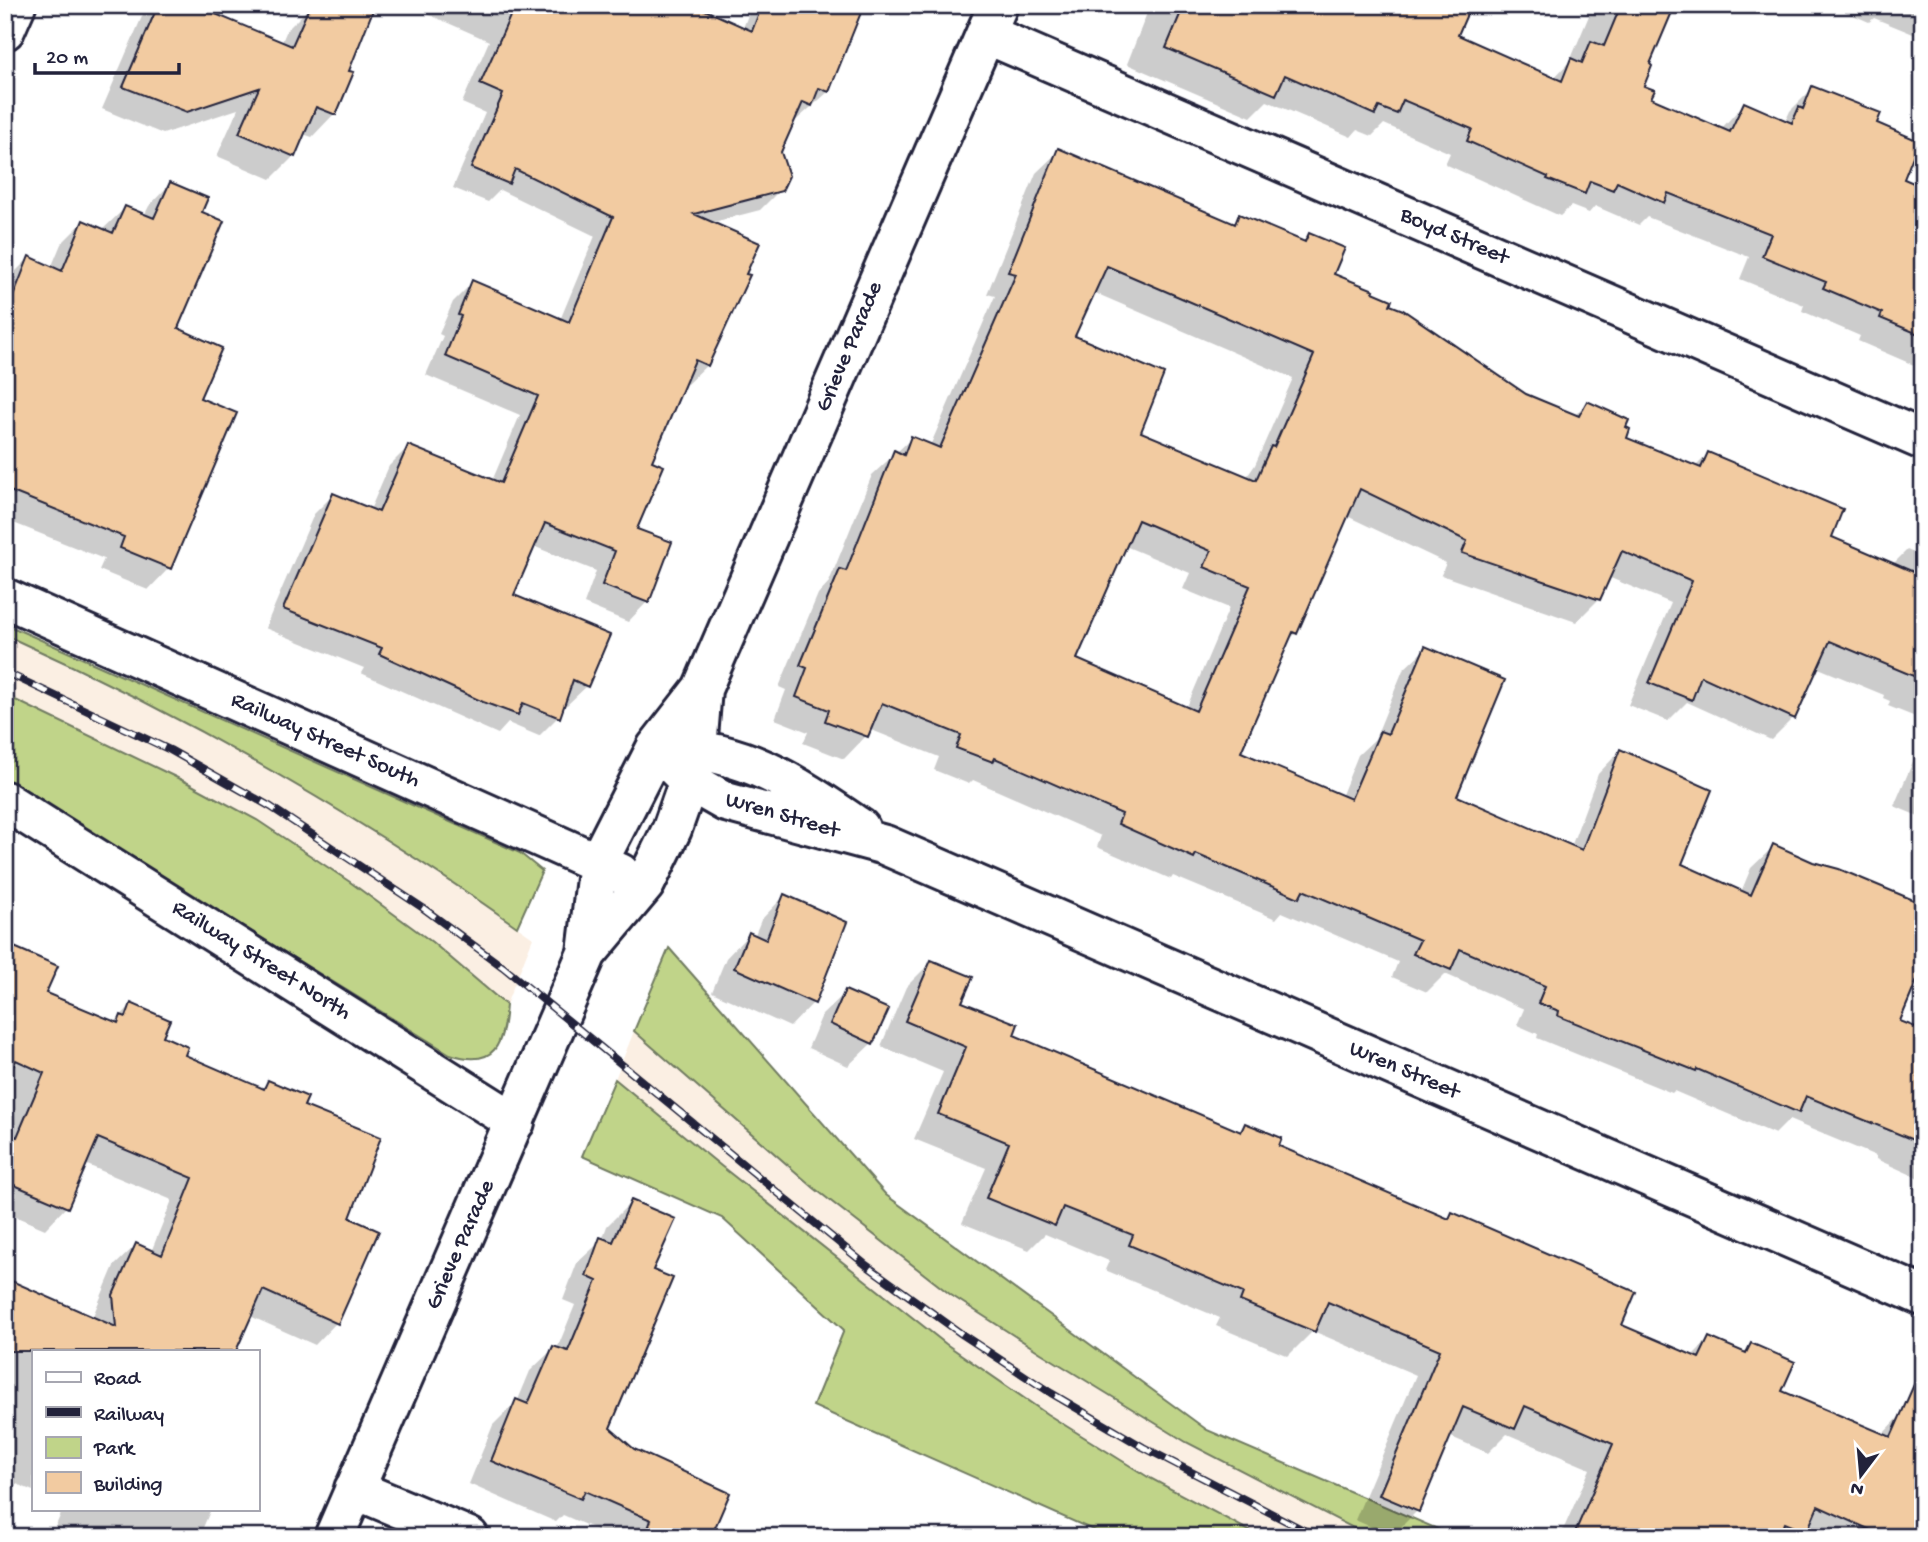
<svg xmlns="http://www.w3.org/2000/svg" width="1928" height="1542" font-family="'Gochi Hand',sans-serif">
<rect width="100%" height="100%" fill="#fff"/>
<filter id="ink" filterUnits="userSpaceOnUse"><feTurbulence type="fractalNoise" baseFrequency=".0143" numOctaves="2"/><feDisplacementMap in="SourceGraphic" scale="14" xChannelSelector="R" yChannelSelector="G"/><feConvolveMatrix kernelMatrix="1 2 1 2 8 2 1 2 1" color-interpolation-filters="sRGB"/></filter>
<g filter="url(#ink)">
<path fill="#fbefe3" d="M 5,635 L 190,725 L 333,806 L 433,868 L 533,938 L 506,1005 L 432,942 L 350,882 L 257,820 L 188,783 L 5,695 Z
M 634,1031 L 814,1188 L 951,1295 L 1186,1442 L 1371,1537 L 1261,1537 L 1148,1477 L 1047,1414 L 946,1344 L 720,1166 L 615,1079 Z"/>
<path fill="#c0d489" stroke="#717b62" stroke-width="2" d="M 5,624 L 520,853 L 542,871 L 517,927 C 356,814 185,716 5,635 Z
M 5,695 L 188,783 L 257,820 L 350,882 L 432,942 L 506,1005 C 503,1044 496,1069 450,1054 L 5,780 Z
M 669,948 L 886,1195 L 1207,1430 L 1456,1537 L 1371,1537 L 1186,1442 L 1041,1353 L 951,1295 L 814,1188 L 634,1031 Z
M 615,1079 L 721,1166 L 946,1344 L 1047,1414 L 1148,1477 L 1261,1537 L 1109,1537 L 813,1406 L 844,1330 L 722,1218 L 582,1156 Z"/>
<path fill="#0003" fill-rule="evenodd" d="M 147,5 L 226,5 L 220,19 L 281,44 L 287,30 L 310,7 L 346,72 L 334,114 L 312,137 L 303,134 L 294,156 L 271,179 L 217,156 L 238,109 L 163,134 L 102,109 Z
M 426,5 L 690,5 L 743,28 L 752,5 L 862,5 L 828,92 L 792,124 L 779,152 L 780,190 L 760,210 L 710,223 L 707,365 L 687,384 L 684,382 L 650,462 L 634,530 L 647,602 L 628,622 L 584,604 L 596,571 L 533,546 L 512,596 L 587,686 L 567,705 L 563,703 L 558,717 L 539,736 L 508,723 L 498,734 L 361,673 L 364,668 L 265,628 L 314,514 L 333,495 L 370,510 L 389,466 L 408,447 L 492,481 L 520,415 L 426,375 L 443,336 L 439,334 L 453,302 L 472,283 L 560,320 L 595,236 L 500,190 L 488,202 L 453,188 L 485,113 L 462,103 L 489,41 L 423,12 Z
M 1139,5 L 1469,5 L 1456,36 L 1553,79 L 1570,61 L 1593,6 L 1590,5 L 1673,5 L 1647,65 L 1642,86 L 1649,99 L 1720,130 L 1744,104 L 1785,122 L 1790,111 L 1813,88 L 1875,124 L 1902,180 L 1923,189 L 1923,369 L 1858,341 L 1860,336 L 1802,311 L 1804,305 L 1740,279 L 1749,257 L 1647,217 L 1639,225 L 1595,206 L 1589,213 L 1571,206 L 1560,216 L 1445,164 L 1450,153 L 1384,124 L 1372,136 L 1357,130 L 1351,137 L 1267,101 L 1251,117 L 1127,64 L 1147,13 L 1138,9 Z
M 1830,5 L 1923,5 L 1923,38 L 1874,18 L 1869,22 Z
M 1059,151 L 1232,225 L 1240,216 L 1301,243 L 1310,235 L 1332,275 L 1371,293 L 1525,395 L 1574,416 L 1587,403 L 1624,439 L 1695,467 L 1708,454 L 1829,538 L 1892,565 L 1907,550 L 1923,557 L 1923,720 L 1888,706 L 1890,701 L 1883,698 L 1884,695 L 1816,667 L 1793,718 L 1771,740 L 1687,702 L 1668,721 L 1628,705 L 1671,603 L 1608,577 L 1599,599 L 1576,622 L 1441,575 L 1446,563 L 1347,516 L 1296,633 L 1287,642 L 1238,753 L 1341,797 L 1358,755 L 1375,739 L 1403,670 L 1426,648 L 1454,797 L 1571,847 L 1598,774 L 1620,751 L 1679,865 L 1741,892 L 1751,868 L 1774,846 L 1923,906 L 1897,1022 L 1923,1032 L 1923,1180 L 1876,1159 L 1876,1156 L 1789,1120 L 1775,1134 L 1674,1091 L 1672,1093 L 1537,1038 L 1538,1034 L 1517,1025 L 1524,1009 L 1445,974 L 1427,992 L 1392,977 L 1398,962 L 1282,912 L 1276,919 L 1173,876 L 1171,879 L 1097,847 L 1101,836 L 973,780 L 969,784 L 934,770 L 939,757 L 869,729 L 866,736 L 844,759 L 803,743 L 808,732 L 775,719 L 786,690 L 779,687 L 818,594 L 829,582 L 872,475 L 912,438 L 930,446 L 995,296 L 987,294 L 1036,173 ZM 1093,292 L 1293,378 L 1255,465 L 1246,478 L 1138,433 L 1073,336 ZM 1125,546 L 1190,573 L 1183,589 L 1229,608 L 1186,709 L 1075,660 Z
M 170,184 L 200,213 L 175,329 L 197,399 L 169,568 L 148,590 L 99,570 L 104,559 L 11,522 L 5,536 L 5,286 L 7,280 L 29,258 L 51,268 L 61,244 L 83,222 L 102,230 L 125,208 L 144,216 L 149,206 Z
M 1923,738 L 1923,818 L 1894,806 Z
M 784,896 L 845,922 L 813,1003 L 790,1027 L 712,992 L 726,958 L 749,934 L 754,937 L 761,920 Z
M 5,927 L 15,931 L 9,946 L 43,994 L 114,1023 L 131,1005 L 161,1037 L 183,1056 L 261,1089 L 268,1082 L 302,1107 L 347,1218 L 377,1232 L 336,1323 L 315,1345 L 250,1316 L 240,1338 L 226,1351 L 33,1351 L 33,1491 L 5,1479 L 5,1320 L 92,1318 L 114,1266 L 136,1245 L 151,1252 L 172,1200 L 85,1164 L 66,1207 L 45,1229 L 5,1212 Z
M 931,962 L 960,1003 L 1012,1036 L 1237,1133 L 1245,1125 L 1277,1147 L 1447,1219 L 1452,1214 L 1620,1326 L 1691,1357 L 1709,1339 L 1742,1354 L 1752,1345 L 1780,1392 L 1882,1435 L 1902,1414 L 1923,1537 L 1806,1537 L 1802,1535 L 1800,1537 L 1560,1537 L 1590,1469 L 1507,1434 L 1488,1453 L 1449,1436 L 1417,1511 L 1392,1536 L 1355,1520 L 1416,1375 L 1313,1331 L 1288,1356 L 1216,1326 L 1220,1318 L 1105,1270 L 1109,1261 L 1045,1234 L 1029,1250 L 962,1223 L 986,1168 L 914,1139 L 943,1072 L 881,1046 L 906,987 Z
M 846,992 L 872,1043 L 848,1066 L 808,1048 L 822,1015 Z
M 631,1202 L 650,1271 L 608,1428 L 709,1537 L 613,1537 L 563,1515 L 556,1522 L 469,1484 L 493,1425 L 518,1400 L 530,1371 L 554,1348 L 557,1349 L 575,1305 L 563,1300 L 577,1263 L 602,1240 L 607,1226 Z
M 63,1509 L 211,1509 L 199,1537 L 51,1537 Z"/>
<path fill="#f2cba1" stroke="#22223b" stroke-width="2" fill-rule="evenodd" d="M 158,5 L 194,5 L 292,46 L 310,5 L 375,5 L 349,71 L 354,72 L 336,115 L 316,107 L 295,157 L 239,133 L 259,88 L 187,112 L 123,87 Z
M 515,5 L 694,5 L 752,31 L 762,5 L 864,5 L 829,92 L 819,88 L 812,106 L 803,102 L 781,152 L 789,176 L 782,191 L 694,214 L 760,243 L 746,274 L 750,275 L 708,366 L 695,360 L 652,461 L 664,466 L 637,529 L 672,542 L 649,603 L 602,585 L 615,551 L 545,523 L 514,595 L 610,635 L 588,687 L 573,680 L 560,718 L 523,703 L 518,715 L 483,702 L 379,654 L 382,648 L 283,609 L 333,493 L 379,512 L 408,445 L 501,483 L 538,396 L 445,356 L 461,316 L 458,315 L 472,280 L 569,322 L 613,217 L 515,169 L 509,184 L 471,168 L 503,94 L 480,84 Z
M 1184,5 L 1471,5 L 1458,35 L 1562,81 L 1571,58 L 1582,63 L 1591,41 L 1604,46 L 1621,5 L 1675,5 L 1650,64 L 1652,66 L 1644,86 L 1655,90 L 1651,98 L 1730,132 L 1744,102 L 1792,123 L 1799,107 L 1803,109 L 1812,86 L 1881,113 L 1877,123 L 1919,141 L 1904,179 L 1923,187 L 1923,336 L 1880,318 L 1882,313 L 1823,288 L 1826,282 L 1762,256 L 1771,234 L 1668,193 L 1664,203 L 1617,182 L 1613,190 L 1590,181 L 1585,194 L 1547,179 L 1548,177 L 1467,141 L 1472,129 L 1403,100 L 1397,114 L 1379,107 L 1375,115 L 1285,75 L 1276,95 L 1166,48 Z
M 1058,148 L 1235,224 L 1239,214 L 1305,242 L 1309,233 L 1345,248 L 1334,274 L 1374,290 L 1373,292 L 1392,300 L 1390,305 L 1403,310 L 1526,394 L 1579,416 L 1587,401 L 1629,420 L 1626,427 L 1630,429 L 1627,438 L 1701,468 L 1708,452 L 1843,509 L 1832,537 L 1923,576 L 1923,680 L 1830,641 L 1795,719 L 1701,676 L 1692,700 L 1649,683 L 1692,581 L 1622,551 L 1600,600 L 1462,553 L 1467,541 L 1360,489 L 1297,634 L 1293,632 L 1241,752 L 1351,799 L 1380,731 L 1388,734 L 1425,646 L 1505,680 L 1457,796 L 1582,850 L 1620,749 L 1712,790 L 1682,864 L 1751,895 L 1773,844 L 1813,862 L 1839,869 L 1923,904 L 1923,966 L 1900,1021 L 1923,1030 L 1923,1144 L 1806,1096 L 1799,1113 L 1697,1069 L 1696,1071 L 1558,1016 L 1559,1011 L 1538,1003 L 1545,986 L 1460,949 L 1451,970 L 1413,954 L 1420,940 L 1303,890 L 1299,898 L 1196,854 L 1194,858 L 1118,824 L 1122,814 L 995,758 L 993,762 L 956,748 L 961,735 L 882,703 L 868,737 L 825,721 L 829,710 L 796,697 L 807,668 L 800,665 L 840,569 L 846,571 L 894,450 L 904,455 L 911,436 L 940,448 L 1016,274 L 1008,272 ZM 1107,266 L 1314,355 L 1274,447 L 1271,446 L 1256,480 L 1141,432 L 1164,374 L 1075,336 ZM 1138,520 L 1211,551 L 1204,567 L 1250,586 L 1196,711 L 1077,659 Z
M 170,182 L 208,198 L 202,212 L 224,221 L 178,328 L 222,348 L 200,398 L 237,413 L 171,569 L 120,548 L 124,537 L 5,489 L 5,317 L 29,256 L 62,271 L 83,220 L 113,233 L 125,206 L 154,218 Z
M 784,894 L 847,922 L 815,1004 L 734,968 L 749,932 L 766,940 Z
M 5,943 L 58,966 L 46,993 L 118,1023 L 121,1015 L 126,1017 L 131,1003 L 170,1020 L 163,1036 L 188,1047 L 185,1055 L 264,1089 L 268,1080 L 308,1097 L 304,1106 L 381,1137 L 350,1218 L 379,1231 L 338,1324 L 263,1290 L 236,1351 L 5,1351 L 5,1278 L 116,1327 L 113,1295 L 136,1243 L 162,1255 L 193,1178 L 98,1138 L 68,1208 L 5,1181 L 5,1133 L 17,1137 L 44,1073 L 16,1060 L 5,1085 Z
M 931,960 L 973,977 L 962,1002 L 1018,1024 L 1014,1035 L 1241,1132 L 1245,1123 L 1282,1138 L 1279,1146 L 1449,1219 L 1452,1212 L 1636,1292 L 1622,1325 L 1699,1358 L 1709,1337 L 1746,1353 L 1751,1343 L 1795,1362 L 1782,1391 L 1891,1437 L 1923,1364 L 1923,1537 L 1886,1537 L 1818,1506 L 1807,1532 L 1785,1523 L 1779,1537 L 1573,1537 L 1613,1444 L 1525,1406 L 1515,1429 L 1463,1407 L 1419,1512 L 1379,1495 L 1440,1350 L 1328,1302 L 1315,1332 L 1240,1301 L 1243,1293 L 1129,1245 L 1133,1235 L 1063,1207 L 1055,1226 L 986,1198 L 1009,1143 L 938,1114 L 966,1047 L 905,1021 Z
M 845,990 L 889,1009 L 873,1044 L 830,1024 Z
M 631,1200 L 676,1219 L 653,1270 L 673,1278 L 610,1428 L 634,1449 L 730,1493 L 711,1537 L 645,1537 L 651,1520 L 585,1491 L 581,1499 L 491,1461 L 516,1399 L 528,1404 L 553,1346 L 568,1351 L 597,1281 L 586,1276 L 600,1237 L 613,1242 Z"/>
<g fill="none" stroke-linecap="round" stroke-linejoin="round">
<defs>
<path id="minor" d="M 5,30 L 16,5
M 986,34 L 1923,440
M 5,598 L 620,873
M 656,748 L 689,781 L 726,802 L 885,845 L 1923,1296
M 671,748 C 748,750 799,787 860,828
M 5,801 L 515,1122
M 587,953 L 598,862 L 656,748 L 702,689 L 998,5
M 354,1489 L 469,1537
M 334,1537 L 587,953 L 645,884 L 672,829 L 692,772 L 697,749 L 702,689"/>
</defs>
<use href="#minor" stroke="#22223b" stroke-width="44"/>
<use href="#minor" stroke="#fff" stroke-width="38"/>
<defs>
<path id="rail" d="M 5,672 L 170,750 L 271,807 L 423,908 L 503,967 L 866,1265 L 963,1335 L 1051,1393 L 1143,1447 L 1317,1537"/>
</defs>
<use href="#rail" stroke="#22223b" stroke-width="8"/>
<use href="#rail" stroke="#fff" stroke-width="5" stroke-dasharray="16" stroke-linecap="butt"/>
</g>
</g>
<g text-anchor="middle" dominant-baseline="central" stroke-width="6" stroke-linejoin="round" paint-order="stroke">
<g font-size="23" fill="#22223b" stroke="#fff">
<text transform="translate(1454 237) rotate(23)">Boyd Street</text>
<text transform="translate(850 347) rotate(-67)">Grieve Parade</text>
<text transform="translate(325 741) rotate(24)">Railway Street South</text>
<text transform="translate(782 816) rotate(16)">Wren Street</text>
<text transform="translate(261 961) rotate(32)">Railway Street North</text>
<text transform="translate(1404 1071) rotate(23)">Wren Street</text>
<text transform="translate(461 1245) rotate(-66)">Grieve Parade</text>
</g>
</g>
<rect width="1928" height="1542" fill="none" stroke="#fff" stroke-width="28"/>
<rect x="14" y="14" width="1900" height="1514" fill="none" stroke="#22223b" stroke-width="2.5" filter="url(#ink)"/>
<rect x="32" y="1350" width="228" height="161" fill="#ffffff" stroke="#a7a7b1" stroke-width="2"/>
<rect x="46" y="1372" width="35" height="10" fill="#ffffff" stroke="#a7a7b1" stroke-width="2"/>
<text x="94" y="1384" font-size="21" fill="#22223b">Road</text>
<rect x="46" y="1407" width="35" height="10" fill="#22223b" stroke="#a7a7b1" stroke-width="2"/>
<text x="94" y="1420" font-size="21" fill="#22223b">Railway</text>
<rect x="46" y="1437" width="35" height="21" fill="#c0d489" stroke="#a7a7b1" stroke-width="2"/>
<text x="94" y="1454" font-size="21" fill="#22223b">Park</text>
<rect x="46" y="1472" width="35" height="21" fill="#f2cba1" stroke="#a7a7b1" stroke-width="2"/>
<text x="94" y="1490" font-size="21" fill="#22223b">Building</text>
<g transform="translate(1861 1475) rotate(196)" stroke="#ffffff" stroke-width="5" paint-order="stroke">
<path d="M0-5L12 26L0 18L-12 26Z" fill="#22223b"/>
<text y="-10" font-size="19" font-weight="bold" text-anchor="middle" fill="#22223b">N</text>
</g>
<path d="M35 63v10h144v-10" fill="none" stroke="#22223b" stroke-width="3.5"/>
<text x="46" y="63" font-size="21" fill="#22223b" stroke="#ffffff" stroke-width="5" paint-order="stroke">20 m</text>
</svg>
